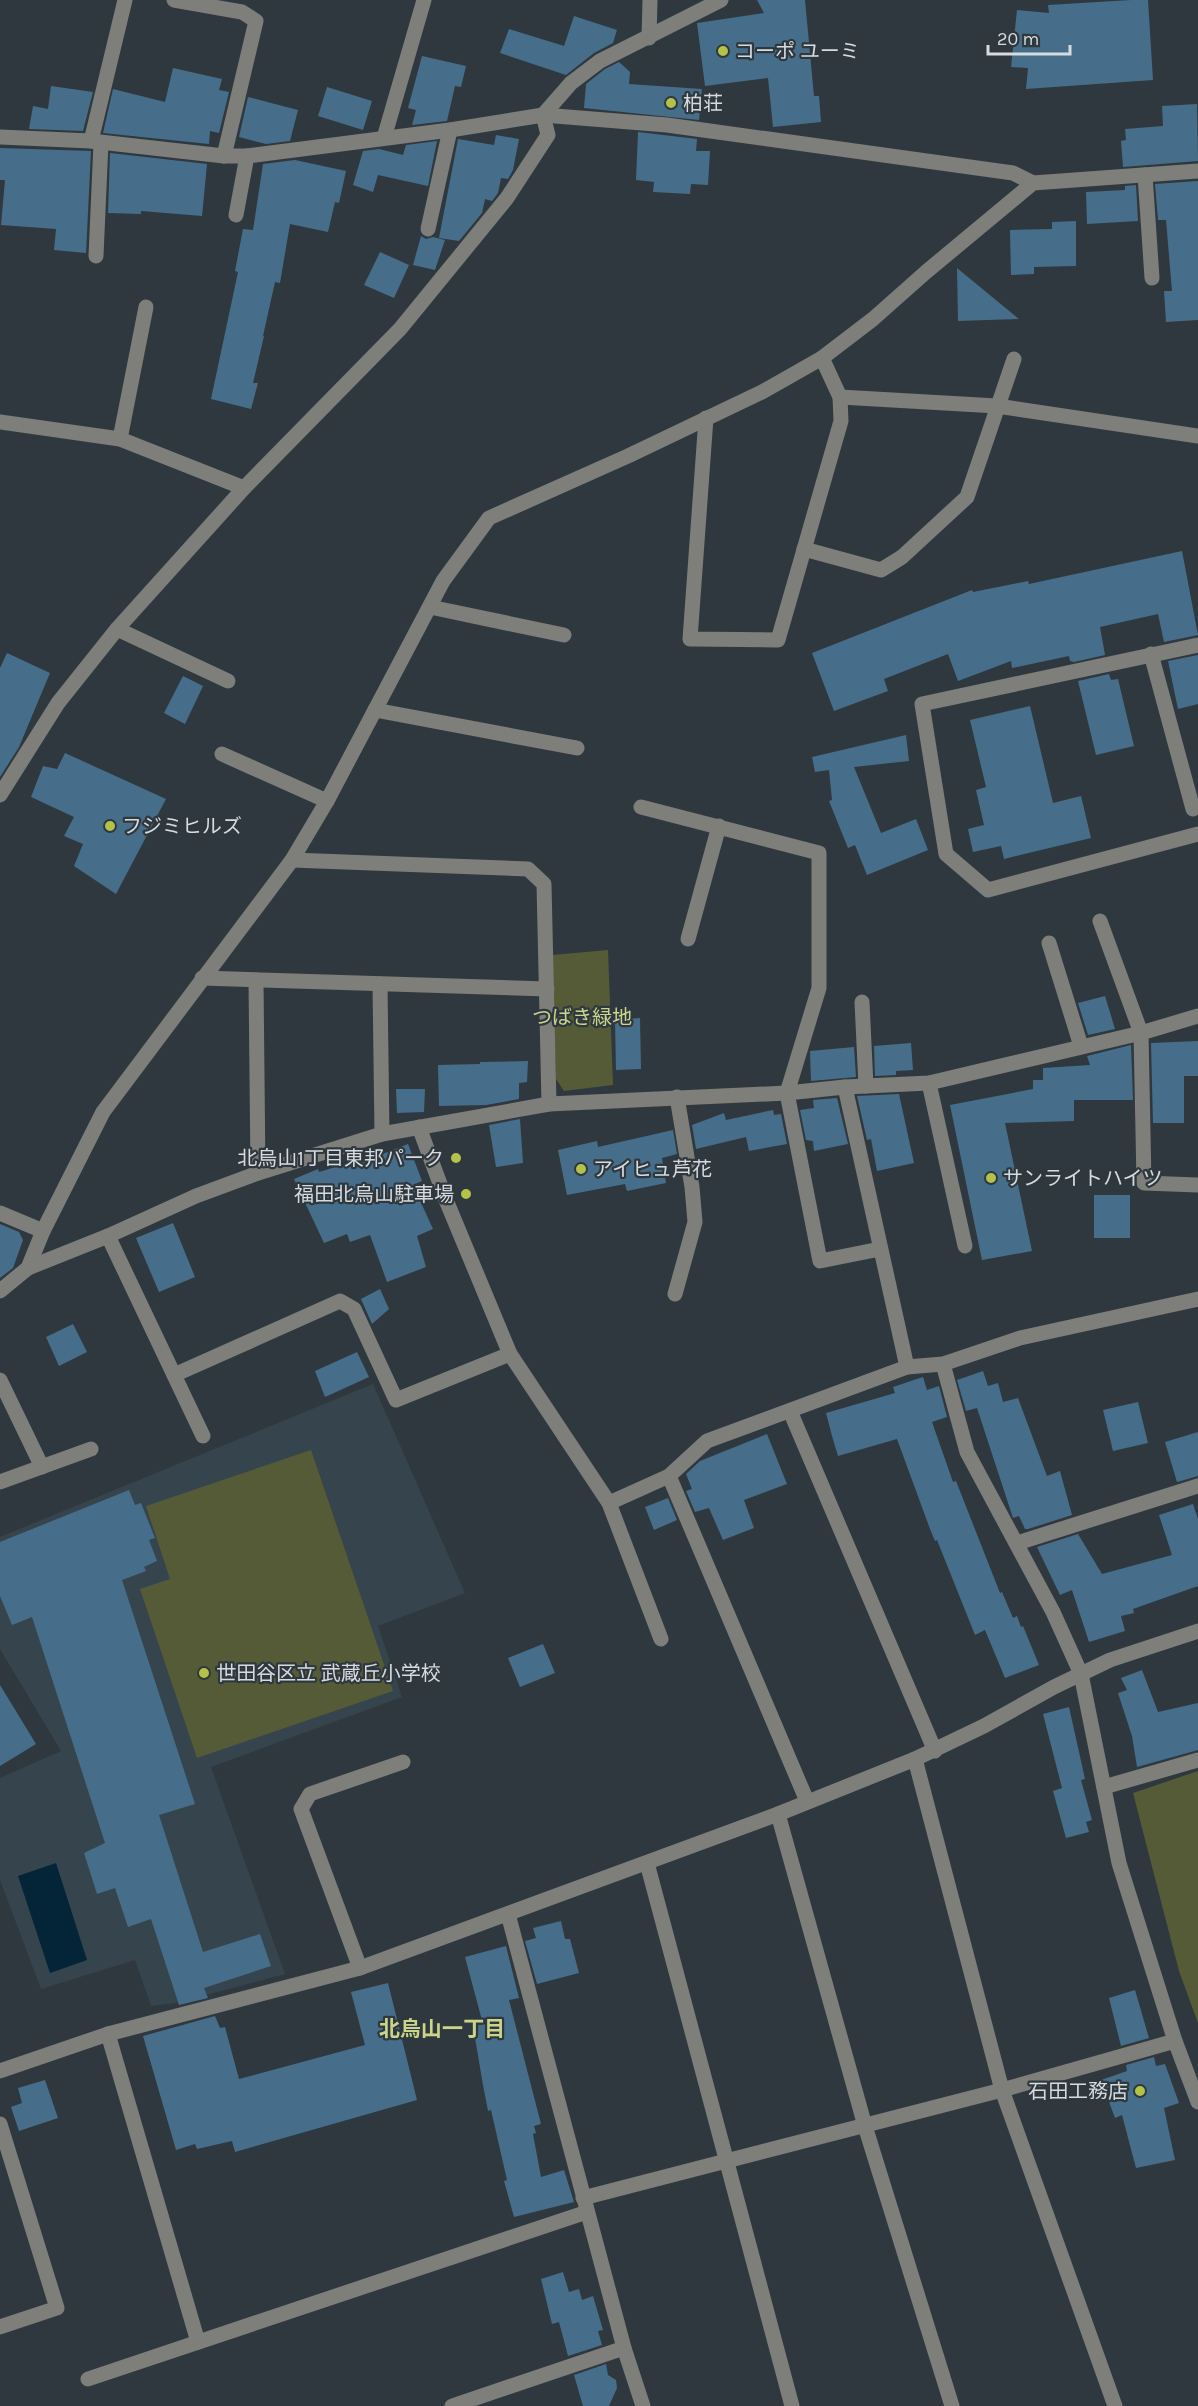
<svg xmlns="http://www.w3.org/2000/svg" width="1198" height="2406" viewBox="0 0 1198 2406" font-family="Karla,'Noto Sans JP',sans-serif">
  <style>
    .built { fill: #36444e }
    .green { fill: #565b37 }
    .water { fill: #042437 }
    .building { fill: #466e8a }
    .lines { fill: none; stroke-linecap: round; stroke-linejoin: round }
    .minor { stroke: #7e7e7a; stroke-width: 15 }
    .poi-dot { fill: #b5c249; stroke: #2f383e; stroke-width: 2 }
    .labels { text-anchor: middle; stroke-width: 4.5; stroke-linejoin: round; paint-order: stroke }
    .poi-label { font-size: 20px; fill: #d5dbdf; stroke: #2f383e; text-anchor: start }
    .park-label { font-size: 20px; fill: #cbd58e; stroke: #2f383e }
    .neighbourhood-label { font-size: 21px; font-weight: bold; fill: #cbd589; stroke: #2f383e }
  </style>
  <rect width="100%" height="100%" fill="#2f383e"/>
  <!-- built -->
  <path class="built" d="M373,1384l92,209 -87,33 24,71 -191,70 74,207 -109,29 -25,3 -16,-46 -94,29 -41,-109v-102l61,-27 -61,-102v-112z"/>
  <!-- green -->
  <g class="green">
    <path d="M608,950l5,135 -49,6 -8,-12 -4,-124z"/>
    <path d="M311,1450l82,241 -196,67 -57,-169 30,-10 -24,-73z"/>
    <path d="M1198,1771v252l-19,-52 -46,-178z"/>
  </g>
  <!-- water -->
  <path class="water" d="M56,1863l31,97 -37,13 -32,-97z"/>
  <!-- building -->
  <g class="building">
    <path d="M757,0h48l9,96h5l2,26 -48,5 -5,-49 -63,8 -8,-63 67,-10z"/>
    <path d="M1131,0h17l5,80 -127,9 2,-21 -17,-1 6,-57 32,3 -1,-8z"/>
    <path d="M574,16l43,14 -4,13 -19,10 -28,22 -66,-22 9,-24 55,17z"/>
    <path d="M422,56l44,10 -5,21 -6,-1 -8,35 -35,4 4,-15 -8,-2z"/>
    <path d="M619,62l11,10 -1,12 73,5 -3,31 -115,-12 2,-24 19,-15z"/>
    <path d="M173,68l49,11 -3,11 10,2 -10,41 -9,-2 -1,13 -106,-11 10,-44 52,13z"/>
    <path d="M51,86l42,6 -10,39 -54,-2 4,-23 15,3z"/>
    <path d="M327,87l45,14 -9,29 -45,-14z"/>
    <path d="M248,97l50,13 -8,31 -24,3 -27,-7z"/>
    <path d="M1197,104l1,57 -75,6 -2,-26 5,-1 -1,-11 38,-3 -1,-20z"/>
    <path d="M638,132l59,7 -1,12h14l-2,34 -17,-1 -1,10 -37,-2 1,-10 -18,-2z"/>
    <path d="M496,135l23,4 -6,31 -5,9 -7,-1 -3,15 -6,8 -7,-2 -3,14 -23,28 -20,-3 19,-99 36,6z"/>
    <path d="M437,141l-9,45 -50,-11 -5,17 -20,-7 10,-34 16,-2 24,6 3,-10z"/>
    <path d="M0,148l91,3 -5,102 -32,-3 2,-21 -55,-4 4,-45h-5z"/>
    <path d="M110,153l97,11 -5,52 -61,-5v3l-33,-1z"/>
    <path d="M295,160l51,11 -7,32 -4,-1 -7,30 -38,-8 -10,59 -5,-1 -12,54h1l-11,47h5l-7,26 -40,-10 27,-127 -3,-1 8,-42 10,1 10,-66z"/>
    <path d="M1198,181v139l-32,2 -2,-31h8l-6,-71h-8l-3,-36z"/>
    <path d="M1136,185l2,36 -51,3 -1,-32 39,-2v-4z"/>
    <path d="M1076,221v45l-42,1v7l-23,1 -1,-45 42,-1v-7z"/>
    <path d="M421,236l5,3 7,-2 12,3 -10,30 -22,-5z"/>
    <path d="M380,252l29,13 -15,33 -30,-13z"/>
    <path d="M957,268l62,51 -61,2z"/>
    <path d="M1182,551l16,84 -34,7 -6,-28 -58,13 5,28 -31,7 -4,-1 -1,-5 -57,12 -1,-7 -53,20 -10,-27 -64,25 4,12 -54,20 -22,-58 160,-63 1,2 55,-11 1,3z"/>
    <path d="M7,653l43,20 -31,74 -19,30v-109z"/>
    <path d="M1198,655v49l-20,5 -10,-48z"/>
    <path d="M1109,674l2,6 7,-1 16,67 -38,9 -18,-74z"/>
    <path d="M183,676l20,10 -18,38 -21,-11z"/>
    <path d="M1030,706l23,97 28,-7 10,42 -87,21 -3,-13 -28,6 -5,-23 16,-4 -8,-35 10,-3 -16,-67z"/>
    <path d="M906,735l3,26 -55,6 27,66 35,-14 12,31 -61,25 -12,-30 -7,3 -19,-47 3,-1 -3,-30 -14,2 -3,-15z"/>
    <path d="M65,753l101,46 -50,95 -42,-28 9,-22 -19,-8 10,-19 -43,-20 12,-31 14,3z"/>
    <path d="M1105,996l10,33 -27,6 -10,-32z"/>
    <path d="M640,1018l1,51 -25,1 -1,-50z"/>
    <path d="M1198,1041v35h-14v47h-31l-2,-80z"/>
    <path d="M911,1043l2,27 -17,1v4l-21,1 -1,-30z"/>
    <path d="M1131,1045l2,55h-59v21l-69,2 27,128 -50,9 -32,-155 83,-16v-9h10v-12l47,-3 -3,-9z"/>
    <path d="M854,1047l2,30 -45,4 -1,-30z"/>
    <path d="M528,1061l-1,21 -8,1v16l-33,6 -47,1 -1,-41 42,-1v-2z"/>
    <path d="M396,1089h29l-1,23 -27,1z"/>
    <path d="M899,1094l15,69 -37,8 -6,-32 -4,1 -10,-44z"/>
    <path d="M837,1098l11,46 -34,7 -1,-10 -7,-1 -6,-30 14,-2 -1,-8z"/>
    <path d="M773,1110l1,5 7,-1 6,30 -38,7 -3,-14 -50,12 -4,-24 32,-12 2,7z"/>
    <path d="M520,1119l3,44 -27,4 -7,-42z"/>
    <path d="M673,1130l4,24 -15,4 4,25 -39,8 -2,-7 -58,11 -9,-45 39,-9 1,6z"/>
    <path d="M408,1144l14,37 -9,4 20,44 -16,7 9,31 -39,15 -17,-47 -20,7 -3,-8 -23,9 -30,-64 24,-10 1,3 26,-8 2,4z"/>
    <rect x="1094" y="1195" width="36" height="43"/>
    <path d="M173,1223l22,54 -36,15 -23,-54z"/>
    <path d="M0,1224l19,8 4,8 -10,28 -13,10z"/>
    <path d="M380,1289l9,20 -17,15 -11,-25z"/>
    <path d="M73,1324l14,28 -28,14 -13,-29z"/>
    <path d="M357,1352l12,25 -44,20 -10,-26z"/>
    <path d="M983,1371l5,15 10,-3 5,19 15,-4 29,78 13,-5 12,44 -44,14h-3l-6,-13 -6,2 -36,-110 -11,3 -9,-31z"/>
    <path d="M923,1377l4,13 12,-4 8,31 -15,5 21,60 3,-1 44,112 2,-1 11,26 4,-2 4,11 2,-1 16,39 -34,13 -20,-48 -10,5 -38,-95 -2,1 -5,-12 -33,-90 -59,17 -6,-20 -6,-23 69,-20 -2,-6z"/>
    <path d="M1138,1402l10,41 -35,8 -10,-41z"/>
    <path d="M1198,1432v44l-21,6 -12,-40z"/>
    <path d="M767,1434l20,50 -43,16 10,28 -31,12 -14,-32 -14,4 -9,-21 6,-2 -6,-15 14,-13z"/>
    <path d="M129,1490l6,15 6,-2 14,35 -6,2 8,21 -13,6 2,4 -24,9 73,224 -36,11 44,137 57,-18 11,32 -67,22 4,10 -29,7 -28,-86 -23,8 -13,-39 -18,6 -13,-41 21,-10 -73,-226 -20,8 -12,-29v-54z"/>
    <path d="M668,1498l9,22 -23,10 -9,-23z"/>
    <path d="M1193,1504l5,15v67l-65,23 1,4 -13,3 4,15 -36,11 -17,-52 -12,5 -23,-48 41,-13 24,40 70,-19 -13,-40z"/>
    <path d="M543,1644l12,29 -35,14 -12,-29z"/>
    <path d="M1142,1670l16,42 40,-9v47l-61,17 -5,-31 -14,-43 9,-3 -6,-12z"/>
    <path d="M0,1685l36,59 -36,22z"/>
    <path d="M1069,1707l16,72 -4,1 11,40 -6,2 3,10 -23,6 -13,-47 9,-3 -19,-74z"/>
    <path d="M561,1921l4,18h5l9,34 -42,11 -12,-43 11,-3 -3,-10z"/>
    <path d="M506,1946l13,52 -10,2 32,124 -7,2 2,7 -3,1 8,43 23,-7 10,32 -60,15 -10,-36 3,-1 -16,-70 -3,1 -5,-26 -10,-59 10,-2 -18,-67z"/>
    <path d="M388,1983l29,117 -182,52 -3,-11 -35,8 -2,-5 -19,6 -33,-114 72,-20 5,12 5,-1 14,52 126,-34 -14,-53z"/>
    <path d="M1135,1990l14,48 -28,8 -12,-48z"/>
    <path d="M1154,2057l2,9 9,-2 14,39 -15,5 11,52 -39,8 -14,-53 -7,3 -14,-38 26,-9 -1,-6z"/>
    <path d="M45,2080l13,38 -39,13 -8,-24 11,-4 -4,-15z"/>
    <path d="M563,2272l6,20 10,-3 3,11 11,-4 10,34 -5,1 4,14 -34,11 -9,-34 -7,2 -11,-45z"/>
    <path d="M606,2364l2,11 8,5 1,8 -8,18h-26l-9,-31z"/>
  </g>
  <g class="lines">
    <!-- minor -->
    <g class="minor">
      <path d="M174,0l68,12 14,9 -32,135"/>
      <path d="M649,38l1,-38"/>
      <path d="M543,115l28,-32 29,-22 121,-61"/>
      <path d="M0,137l91,4 133,15h23l203,-26 93,-15 124,10 346,48 20,10"/>
      <path d="M384,138l40,-138"/>
      <path d="M91,141l34,-141"/>
      <path d="M1145,175l7,103"/>
      <path d="M236,215l11,-59"/>
      <path d="M428,229l22,-99"/>
      <path d="M96,256l5,-113"/>
      <path d="M840,397l157,9 201,30"/>
      <path d="M706,418l-16,221 88,1 63,-219 -1,-24 -18,-39"/>
      <path d="M0,422l120,17 124,49"/>
      <path d="M120,439l26,-132"/>
      <path d="M804,549l77,21 21,-13 65,-60 47,-138"/>
      <path d="M430,607l134,28"/>
      <path d="M117,629l111,52"/>
      <path d="M1198,645l-276,59 24,150 42,36 210,-56"/>
      <path d="M1151,654l42,155"/>
      <path d="M375,710l202,38"/>
      <path d="M222,754l105,47"/>
      <path d="M0,795l58,-92 59,-74 127,-141 156,-159 107,-131 41,-63 -5,-20"/>
      <path d="M641,807l178,46v135l-32,105 33,168 60,-12"/>
      <path d="M292,860l236,9 16,15 5,220"/>
      <path d="M1100,921l41,112 3,150 54,2"/>
      <path d="M688,939l31,-113"/>
      <path d="M1049,943l32,103"/>
      <path d="M202,978l345,11"/>
      <path d="M256,980l2,193"/>
      <path d="M380,984l2,150"/>
      <path d="M862,1002l4,84"/>
      <path d="M929,1083l36,163"/>
      <path d="M845,1087l62,280"/>
      <path d="M419,1127l27,73 64,154 99,149 52,136"/>
      <path d="M0,1213l43,18"/>
      <path d="M108,1236l95,200"/>
      <path d="M28,1268l80,-32 88,-40 62,-23 124,-39 167,-30 238,-11 58,-6 84,-4 212,-50 57,-17"/>
      <path d="M0,1291l28,-23 15,-37 60,-119 189,-252 35,-59 116,-220 46,-63 139,-62 134,-64 60,-34 51,-39 53,-47 107,-89 165,-12"/>
      <path d="M675,1294l20,-72 -3,-35 -15,-90"/>
      <path d="M943,1364l24,88 86,160 28,62 38,189 56,178 23,61"/>
      <path d="M174,1375l166,-74 14,8 42,91 114,-46"/>
      <path d="M0,1380l42,87"/>
      <path d="M790,1411l145,340"/>
      <path d="M669,1476l138,325"/>
      <path d="M0,1482l91,-33"/>
      <path d="M609,1503l60,-27 38,-35 200,-74 36,-3 77,-26 178,-39"/>
      <path d="M1017,1543l181,-57"/>
      <path d="M915,1759l87,331 113,316"/>
      <path d="M1104,1787l94,-27"/>
      <path d="M778,1814l87,312 87,280"/>
      <path d="M647,1863l145,543"/>
      <path d="M508,1914l116,434 19,58"/>
      <path d="M360,1968l-59,-159 9,-15 93,-32"/>
      <path d="M108,2034l90,308"/>
      <path d="M0,2071l108,-37 252,-66 418,-154 137,-55 69,-33 70,-39 56,-27 88,-29"/>
      <path d="M0,2124l57,184 -57,19"/>
      <path d="M583,2198l419,-108 173,-49"/>
      <path d="M88,2379l499,-167"/>
      <path d="M452,2406l172,-58"/>
    </g>
  </g>
  <!-- markers -->
  <g class="poi-dot">
    <circle cx="723" cy="51" r="6"/>
    <circle cx="671" cy="103" r="6"/>
    <circle cx="110" cy="826" r="6"/>
    <circle cx="456" cy="1158" r="6"/>
    <circle cx="581" cy="1169" r="6"/>
    <circle cx="991" cy="1178" r="6"/>
    <circle cx="466" cy="1194" r="6"/>
    <circle cx="204" cy="1673" r="6"/>
    <circle cx="1140" cy="2091" r="6"/>
  </g>
  <g class="labels">
    <!-- poi labels -->
    <g class="poi-label">
      <text x="735" y="58">コーポ ユーミ</text>
      <text x="683" y="110">柏荘</text>
      <text x="122" y="833">フジミヒルズ</text>
      <text x="444" y="1165" text-anchor="end">北烏山1丁目東邦パーク</text>
      <text x="593" y="1176">アイヒュ芦花</text>
      <text x="1003" y="1185">サンライトハイツ</text>
      <text x="454" y="1201" text-anchor="end">福田北烏山駐車場</text>
      <text x="216" y="1680">世田谷区立 武蔵丘小学校</text>
      <text x="1128" y="2098" text-anchor="end">石田工務店</text>
    </g>
    <!-- park labels -->
    <g class="park-label">
      <text x="582" y="1024">つばき緑地</text>
    </g>
    <!-- neighbourhood labels -->
    <g class="neighbourhood-label">
      <text x="442" y="2036">北烏山一丁目</text>
    </g>
  </g>
  <!-- scale -->
  <path d="M988 45v9h82v-9" fill="none" stroke="#d5dbdf" stroke-width="3"/>
  <text x="997" y="45" font-size="18" fill="#d5dbdf" stroke="#2f383e" stroke-width="4.5" paint-order="stroke">20 m</text>
</svg>
